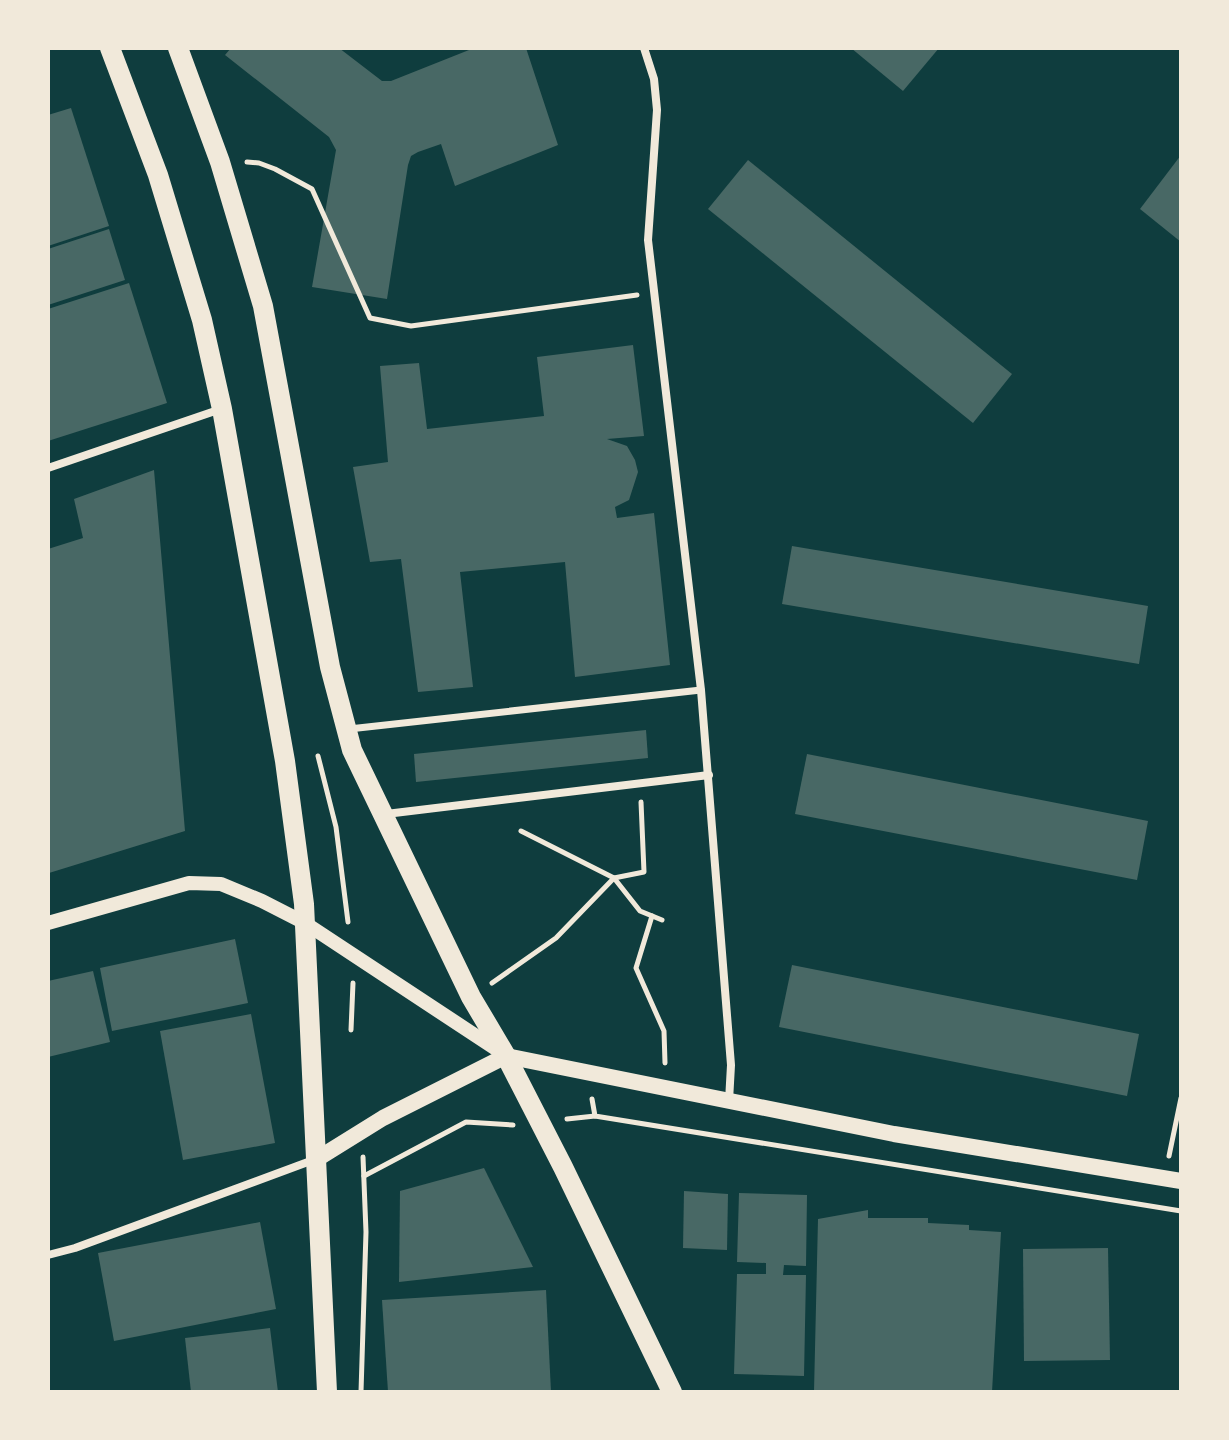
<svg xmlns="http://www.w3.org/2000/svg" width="1229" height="1440" viewBox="0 0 1229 1440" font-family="'Crimson Pro',serif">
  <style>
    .building { fill: #486865 }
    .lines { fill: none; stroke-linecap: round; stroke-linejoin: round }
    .path { stroke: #f1e9da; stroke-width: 5 }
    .pedestrian { stroke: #f1e9da; stroke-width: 7 }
    .minor { stroke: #f1e9da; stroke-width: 8 }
    .tertiary { stroke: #f1e9da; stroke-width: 14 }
    .secondary { stroke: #f1e9da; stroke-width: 16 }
    .primary { stroke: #f1e9da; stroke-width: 20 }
  </style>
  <rect width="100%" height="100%" fill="#0f3d3e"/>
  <!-- building -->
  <g class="building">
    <path d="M231,48h108l43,33h9l83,-33h52l32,97 -103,41 -14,-42 -23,8 -7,4 -3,9 -21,134 -75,-12 24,-137 -7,-13 -104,-82z"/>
    <path d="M851,48h88l-36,43z"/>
    <path d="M71,108l38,118 -61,20v-131z"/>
    <path d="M1181,155v87l-41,-33z"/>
    <path d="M748,160l264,214 -39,49 -265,-214z"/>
    <path d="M109,229l16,51 -77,25v-56z"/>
    <path d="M129,283l38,120 -119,38v-132z"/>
    <path d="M633,345l11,91 -37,3 20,7 8,14 3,12 -9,28 -14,7 2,11 37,-5 16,152 -95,12 -10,-115 -105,10 13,115 -55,5 -17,-133 -31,3 -17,-95 35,-5 -8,-96 39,-3 8,66 117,-13 -7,-59z"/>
    <path d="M154,470l31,361 -136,42 -1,-324 35,-11 -9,-39z"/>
    <path d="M792,546l356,60 -9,58 -357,-60z"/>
    <path d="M646,730l2,28 -232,24 -2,-28z"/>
    <path d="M807,754l341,67 -11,59 -342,-66z"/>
    <path d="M235,939l13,64 -136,28 -12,-63z"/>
    <path d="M792,965l347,69 -12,62 -348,-69z"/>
    <path d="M93,971l17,71 -62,15v-76z"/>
    <path d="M251,1014l24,129 -92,17 -23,-129z"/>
    <path d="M484,1168l49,99 -134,15 1,-91z"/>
    <path d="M684,1191l44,3 -1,56 -44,-2z"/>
    <path d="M739,1193l68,2 -1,71 -22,-1 -1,10h23l-2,101 -70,-2 3,-100h29v-11l-29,-1z"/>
    <path d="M868,1210v8h60v5l41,2v5l32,2 -9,160h-178l4,-173z"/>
    <path d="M260,1222l16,87 -162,32 -16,-88z"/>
    <path d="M1108,1248l2,112 -86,1 -1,-112z"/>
    <path d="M546,1290l5,102h-163l-6,-92z"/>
    <path d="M270,1328l8,64h-87l-6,-54z"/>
  </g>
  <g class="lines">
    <!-- path -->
    <g class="path">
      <path d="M247,162l12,1 16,6 37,20 58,129 41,8 226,-31"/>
      <path d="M318,756l18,71 12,95"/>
      <path d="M521,831l93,47 26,33 22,9"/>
      <path d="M652,916l-16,52 28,63 1,32"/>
      <path d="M492,983l64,-45 58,-60 30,-6 -3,-70"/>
      <path d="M351,1030l2,-47"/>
      <path d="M592,1099l3,17 586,95"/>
      <path d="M567,1119l28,-3"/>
      <path d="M1169,1156l12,-58"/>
      <path d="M364,1176l102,-54 47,3"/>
      <path d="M361,1392l5,-160 -3,-75"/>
    </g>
    <!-- pedestrian -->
    <path class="pedestrian" d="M349,729l352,-39"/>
    <!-- minor -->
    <g class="minor">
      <path d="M644,48l10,31 3,31 -9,130 53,450 30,375 -2,36"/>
      <path d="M48,468l173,-59"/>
      <path d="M386,814l323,-39"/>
      <path d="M48,1255l27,-7 241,-89"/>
    </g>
    <!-- tertiary -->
    <path class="tertiary" d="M48,923l141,-40 32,1 41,17 43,22 197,130"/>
    <!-- secondary -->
    <path class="secondary" d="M317,1159l66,-41 123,-62 388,78 287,47"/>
    <!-- primary -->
    <g class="primary">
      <path d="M110,48l48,127 44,145 20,89 63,352 19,143 23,488"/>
      <path d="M178,48l42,114 43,144 67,361 22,83 119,247 35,59 57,111 109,225"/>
    </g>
  </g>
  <!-- border -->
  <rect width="1229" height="1440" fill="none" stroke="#f1e9da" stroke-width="100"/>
</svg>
